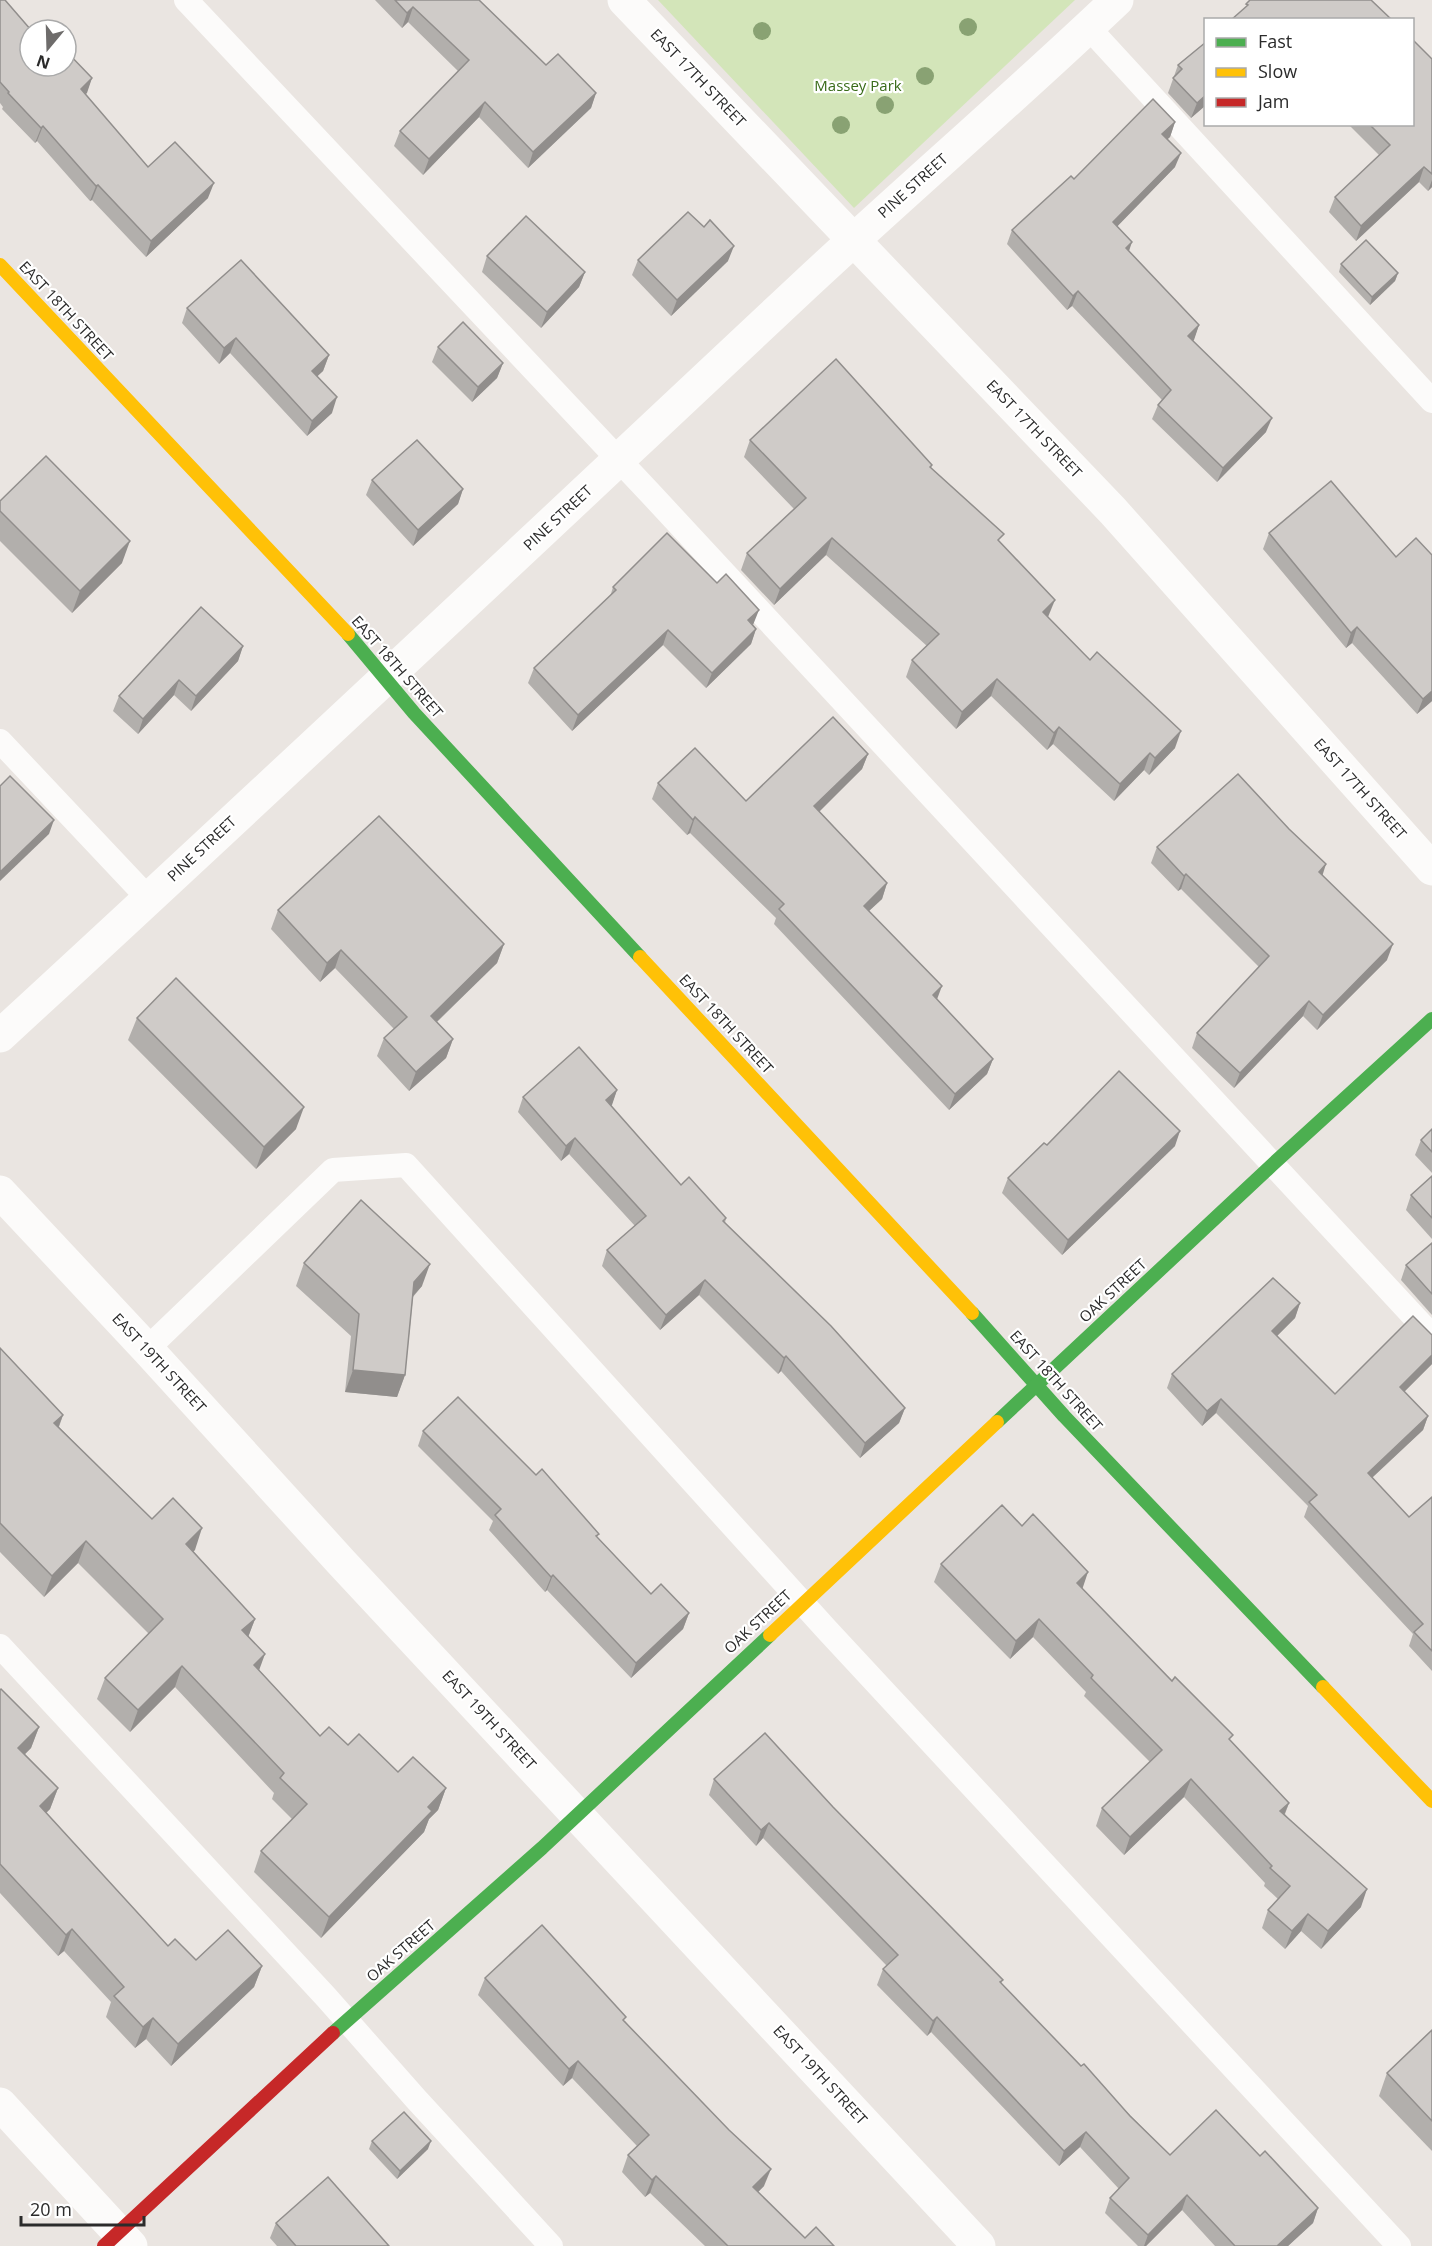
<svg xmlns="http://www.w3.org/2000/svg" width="1432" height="2246" viewBox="0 0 1432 2246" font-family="'Open Sans',sans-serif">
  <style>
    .green { fill: #d3e5b9 }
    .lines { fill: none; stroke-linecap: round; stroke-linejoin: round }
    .lane { stroke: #fcfbfa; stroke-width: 24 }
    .street { stroke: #fcfbfa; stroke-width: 33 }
    .fast { stroke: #4caf50; stroke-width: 14 }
    .slow { stroke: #ffc107; stroke-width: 14 }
    .jam { stroke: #c62828; stroke-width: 14 }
    .tree { fill: #89a273 }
    .wall { fill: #b2afac }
    .shaded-wall { fill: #918e8c }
    .building { fill: #cfcbc8; stroke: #918e8c; stroke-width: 1.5 }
    .labels { text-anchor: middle; stroke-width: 4.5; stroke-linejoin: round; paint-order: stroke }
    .street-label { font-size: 15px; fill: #2b2b2b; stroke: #fff }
    .park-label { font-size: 15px; fill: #396b19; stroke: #fff }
  </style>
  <rect width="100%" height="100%" fill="#eae5e1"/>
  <!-- green -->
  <path class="green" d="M658,0h417l-221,208z"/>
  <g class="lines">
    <!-- lane -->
    <g class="lane">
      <path d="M186,0l464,493 782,843"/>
      <path d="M1088,27l344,374"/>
      <path d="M0,741l149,158"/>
      <path d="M147,1349l186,-179 73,-5 421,465 572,616"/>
      <path d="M0,1646l326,351 90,102 135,147"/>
    </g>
    <!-- street -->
    <g class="street">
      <path d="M624,0l489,511 319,358"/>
      <path d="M0,1036c271,-249 538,-501 806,-752 103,-96 209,-187 311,-284"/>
      <path d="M0,1192l147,157 195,214 637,683"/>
      <path d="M0,2104l131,142"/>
    </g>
    <!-- fast -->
    <g class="fast">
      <path d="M348,634l66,79 226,244"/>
      <path d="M972,1313l92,103 259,271"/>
      <path d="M997,1422l275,-257 160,-146"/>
      <path d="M333,2033l209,-185 228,-213"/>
    </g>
    <!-- slow -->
    <g class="slow">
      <path d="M0,265l348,369"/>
      <path d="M640,957l332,356"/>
      <path d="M770,1635l227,-213"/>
      <path d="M1323,1687l109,114"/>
    </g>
    <!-- jam -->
    <path class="jam" d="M104,2246l229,-213"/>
  </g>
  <!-- trees -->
  <g class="tree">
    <circle cx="968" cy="27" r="9"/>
    <circle cx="762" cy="31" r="9"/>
    <circle cx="925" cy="76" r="9"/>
    <circle cx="885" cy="105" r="9"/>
    <circle cx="841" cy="125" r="9"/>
  </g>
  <!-- wall -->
  <g class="wall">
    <path d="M0,0l30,66 62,12 -7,17 63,72 60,31 -62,59 -54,-57 -2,1 -53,-60 -2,2 -33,-34 1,-2 -3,-4z"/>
    <path d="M375,0h104l67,65 50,28 -5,15 -63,60 -49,-51 -56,58 -29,-29 6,-15 58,-60 -50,-49 -6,6z"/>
    <path d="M1206,42v63l-15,13 -23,-25 10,-28z"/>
    <path d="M1432,59v128l-4,4 -9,-9 -63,59 -27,-29 6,-15 44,-42 -31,-31h65z"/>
    <path d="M1175,122l-5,15 -3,2 8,28 -58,59 12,25 70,74 -6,16 73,91 -49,50 -65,-63 6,-14 4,-5 -90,-94 -5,4 -60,-66 5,-14 62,-51z"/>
    <path d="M704,227l24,34 -57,55 -39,-41 6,-15z"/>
    <path d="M487,256l98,16 -6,15 -38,41 -59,-56z"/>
    <path d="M1341,264l57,9 -3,8 -25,24 -31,-33z"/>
    <path d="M187,308l142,47 -6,16 -6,5 15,37 -25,23 -77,-83 -11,11 -37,-41z"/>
    <path d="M438,347l65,16 -6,15 -25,24 -40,-40z"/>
    <path d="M750,440l182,25 -1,3 70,75 47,74 127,131 -26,27 -5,-5 -30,31 -61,-57 -6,6 -56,-54 -35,33 -50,-52 6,-17 15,-14 -101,-91 -52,50 -33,-35 6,-17 47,-44 -50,-52z"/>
    <path d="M372,480l91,9 -5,15 -45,42 -47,-51z"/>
    <path d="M0,501l122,62 -50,50 -72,-72z"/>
    <path d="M1269,533l127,24 36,-2v146l-15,13 -65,-71 -6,5 -83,-99z"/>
    <path d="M613,587l140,38 3,4 -5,15 -45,44 -43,-43 -91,86 -44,-48 6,-15 76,-71z"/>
    <path d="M243,646l-5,15 -47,50 -17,-16 -36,39 -25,-23 6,-15z"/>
    <path d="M868,754l-6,15 -43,42 68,72 -5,16 -13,12 68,88 56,60 -6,15 -38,36 -175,-186 2,-6 -86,-85 -3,2 -35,-36 6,-16 88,18z"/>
    <path d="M1157,847l165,28 65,85 -70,70 -14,-14 -69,72 -42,-40 5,-15 62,-66 -78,-78 -3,2 -27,-28z"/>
    <path d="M278,910l226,34 -7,19 -60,59 16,17 -7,19 -37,33 -32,-35 7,-18 10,-9 -59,-61 -15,14 -49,-53z"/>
    <path d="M137,1018l159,111 -40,40 -128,-129z"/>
    <path d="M617,1090l-6,16 70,79 45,33 -1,5 180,185 -6,15 -39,35 -79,-87 -3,3 -79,-79 -39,35 -58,-64 5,-16 28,-24 -66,-72 -8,7 -43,-49 5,-15z"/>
    <path d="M1432,1129v44l-17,-18 6,-15z"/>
    <path d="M1175,1146l-113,109 -60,-62 6,-15z"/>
    <path d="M1432,1176v63l-26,-29 5,-15z"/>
    <path d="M1432,1243v72l-31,-35 5,-15z"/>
    <path d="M304,1263l118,23 -9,11 -8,78 -8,22 -52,-5 6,-56 -55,-50z"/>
    <path d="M1300,1303l-5,15 -18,18 58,58 97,-59v29l-28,28 24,24 -5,14 -51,48 37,39 23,-20v174l-23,-25 4,-12 -109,-117 4,-11 -92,-93 -14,13 -35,-38 5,-14z"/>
    <path d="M0,1348l63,67 -4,12 93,92 43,31 -2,1 62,68 -7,18 11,33 61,66 28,9 50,27 48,16 -8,22 -9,9 -5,13 -103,106 -67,-66 7,-21 31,-32 -20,-20 2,-6 -99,-106 -45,45 -33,-33 8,-21 44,-44 -71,-71 -34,34 -44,-45z"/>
    <path d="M423,1431l113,44 63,59 -2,3 54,57 38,19 -6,16 -52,49 -84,-88 -2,2 -56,-62 4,-9 -75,-75z"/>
    <path d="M941,1564l141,25 149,152 58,62 -4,11 76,93 -40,42 -20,-18 -16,18 -23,-21 6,-18 10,-11 -14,-13 1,-3 -81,-86 -60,58 -28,-29 6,-18 48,-46 -66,-66 2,-4 -53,-55 -23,22 -76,-77z"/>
    <path d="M0,1690l39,37 -8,21 -6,6 33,34 -8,21 -4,4 122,133 28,14 66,6 -8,21 -83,79 -25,-27 -11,9 -29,-31 5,-15 -47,-51 -6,5 -58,-63z"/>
    <path d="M714,1779l119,28 170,173 -2,4 80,82 89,89 90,1 58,52 -5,15 -25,23h-73l-33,-36 -36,36h-8l-33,-33 5,-15 9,-9 -39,-42 -21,19 -128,-134 -4,4 -50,-51 6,-16 4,-3 -124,-128 -7,8 -47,-51z"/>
    <path d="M485,1978l140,43 139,165 -6,6 47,46 29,8h-129l-55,-53 -5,4 -23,-25 6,-17 9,-9 -65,-68 -9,8 -85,-91z"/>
    <path d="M1432,2030v121l-53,-55 8,-23z"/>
    <path d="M372,2141l56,8 -31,30 -28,-30z"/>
    <path d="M276,2223l113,23h-112l-7,-8z"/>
  </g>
  <!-- shaded-wall -->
  <g class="shaded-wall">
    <path d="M413,7l-5,15 -6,6 5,-15z"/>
    <path d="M92,78l-5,15 -12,12 6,-16z"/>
    <path d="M596,93l-5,15 -63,60 5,-16z"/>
    <path d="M1206,95v10l-15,13 6,-15z"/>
    <path d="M485,102l-6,15 -56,58 6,-16z"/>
    <path d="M1175,122l-5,15 -13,12 5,-15z"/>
    <path d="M43,126l-6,15 -2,2 6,-15z"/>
    <path d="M1181,153l-6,14 -67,69 5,-14z"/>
    <path d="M1424,167l-5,15 -63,59 5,-15z"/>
    <path d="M1432,180v7l-4,4z"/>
    <path d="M214,183l-6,15 -62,59 5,-16z"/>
    <path d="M98,185l-6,15 -2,1 6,-15z"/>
    <path d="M1132,242l-5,15 -1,-9z"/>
    <path d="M734,246l-6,15 -57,55 6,-16z"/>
    <path d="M585,272l-6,15 -38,41 6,-16z"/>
    <path d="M1398,273l-3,8 -25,24 2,-8z"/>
    <path d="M1078,291l-6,15 -5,4 6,-14z"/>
    <path d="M1199,325l-5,15 -11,10 5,-14z"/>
    <path d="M236,338l-6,15 -11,11 5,-16z"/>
    <path d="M329,355l-6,16 -16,15 5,-15z"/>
    <path d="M503,363l-6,15 -25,24 6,-15z"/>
    <path d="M337,397l-5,16 -25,23 5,-15z"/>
    <path d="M1272,418l-6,14 -49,50 6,-14z"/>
    <path d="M463,489l-5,15 -45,42 5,-16z"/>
    <path d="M832,538l-6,17 -52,50 6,-16z"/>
    <path d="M130,541l-8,22 -50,50 8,-22z"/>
    <path d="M1055,600l-7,17 -12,12 7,-17z"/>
    <path d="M759,610l-6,15 -5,-5z"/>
    <path d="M1357,627l-5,16 -6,5 5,-15z"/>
    <path d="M756,629l-5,15 -45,44 6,-15z"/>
    <path d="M668,630l-5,15 -91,86 6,-16z"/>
    <path d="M243,646l-5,15 -47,50 5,-15z"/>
    <path d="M997,679l-6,17 -35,33 6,-17z"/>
    <path d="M179,680l-5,15 -36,39 5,-15z"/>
    <path d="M1432,691v10l-15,13 6,-15z"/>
    <path d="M1059,727l-6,17 -6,6 7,-17z"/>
    <path d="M1181,731l-6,17 -26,27 6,-17z"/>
    <path d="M1150,753l-6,17 -30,31 6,-17z"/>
    <path d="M868,754l-6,15 -53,53 5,-16z"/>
    <path d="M695,817l-5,16 -3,2 6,-15z"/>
    <path d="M54,820l-5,14 -49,47v-9z"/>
    <path d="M1326,864l-5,16 -2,-8z"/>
    <path d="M1186,874l-5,15 -3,2 6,-15z"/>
    <path d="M887,883l-5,16 -24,22 6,-15z"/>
    <path d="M504,944l-7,19 -73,71 7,-18z"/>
    <path d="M1393,944l-6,16 -70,70 6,-15z"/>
    <path d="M341,950l-6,18 -15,14 7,-19z"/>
    <path d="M942,986l-6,16 -3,-7z"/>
    <path d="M1309,1001l-6,15 -69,72 6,-15z"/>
    <path d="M453,1039l-7,19 -37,33 7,-19z"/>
    <path d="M993,1059l-6,15 -38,36 6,-16z"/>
    <path d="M617,1090l-5,15 -12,11 6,-16z"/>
    <path d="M304,1107l-8,22 -40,40 8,-22z"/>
    <path d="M1180,1131l-5,15 -113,109 6,-15z"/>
    <path d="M575,1138l-6,16 -8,7 5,-15z"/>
    <path d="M430,1264l-8,22 -16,18 8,-22z"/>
    <path d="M705,1280l-6,15 -39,35 6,-15z"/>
    <path d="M1300,1303l-5,15 -28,28 5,-15z"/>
    <path d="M1432,1355v9l-37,37 5,-14z"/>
    <path d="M786,1356l-5,15 -3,3 6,-16z"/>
    <path d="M353,1370l52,5 -8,22 -52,-5z"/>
    <path d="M1221,1399l-5,14 -14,13 5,-15z"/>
    <path d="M905,1408l-6,15 -39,35 5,-15z"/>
    <path d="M63,1415l-8,21 -1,-13z"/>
    <path d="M1428,1416l-5,14 -61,57 6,-14z"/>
    <path d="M202,1528l-7,22 -17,16 8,-22z"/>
    <path d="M86,1541l-8,22 -34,34 8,-21z"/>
    <path d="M1088,1572l-6,18 -5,-7z"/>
    <path d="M553,1575l-6,15 -2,2 6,-15z"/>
    <path d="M689,1613l-6,16 -52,49 5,-15z"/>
    <path d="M255,1619l-8,21 -5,-10z"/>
    <path d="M1039,1619l-6,18 -23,22 6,-18z"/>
    <path d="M265,1654l-8,22 -3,-11z"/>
    <path d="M182,1666l-7,21 -45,45 8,-22z"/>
    <path d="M39,1727l-8,21 -21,21 8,-21z"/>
    <path d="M1191,1779l-7,18 -60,58 6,-18z"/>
    <path d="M58,1788l-8,21 -18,18 8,-21z"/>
    <path d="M446,1788l-8,22 -9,9 -5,13 -103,106 8,-21z"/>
    <path d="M1289,1803l-7,17 -2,-9z"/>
    <path d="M769,1823l-6,15 -7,8 5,-16z"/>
    <path d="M1367,1889l-6,18 -40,42 7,-18z"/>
    <path d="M1308,1914l-7,17 -16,18 7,-18z"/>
    <path d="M72,1929l-8,22 -6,5 8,-21z"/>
    <path d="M262,1966l-8,21 -83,79 7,-22z"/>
    <path d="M937,2017l-6,15 -4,4 6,-15z"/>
    <path d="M153,2018l-7,21 -11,9 8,-21z"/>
    <path d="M578,2061l-6,17 -9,8 6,-17z"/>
    <path d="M1086,2132l-6,15 -21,19 5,-15z"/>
    <path d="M431,2141l-3,8 -31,30 3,-8z"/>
    <path d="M771,2169l-7,17 -18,18 7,-17z"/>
    <path d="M656,2176l-6,17 -5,4 7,-17z"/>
    <path d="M1187,2195l-5,15 -36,36h-2l4,-11z"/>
    <path d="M1318,2208l-5,15 -25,23h-11z"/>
  </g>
  <!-- building -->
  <g class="building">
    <path d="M0,0h5l26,30h-1v36h36v-15l26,27 -11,11 67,78 27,-25 39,41 -63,58 -53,-56 -2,1 -53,-60 -2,2 -33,-35 1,-1 -9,-10z"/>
    <path d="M395,0h84l67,65 12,-11 38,39 -63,59 -48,-50 -56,57 -29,-28 69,-71 -56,-53 -6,6z"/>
    <path d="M1250,0h121l21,20h-161l17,-15 -2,-1z"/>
    <path d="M1413,40l19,19v115l-8,-7 -63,59 -26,-29 55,-52 -21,-21h44z"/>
    <path d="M1206,42v53l-9,8 -24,-25 9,-9 -4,-4z"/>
    <path d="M1153,99l22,23 -13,12 19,19 -68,69 19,20 -6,6 73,77 -11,11 84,82 -49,50 -65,-63 13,-15 -93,-99 -5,5 -61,-66 59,-54 3,3z"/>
    <path d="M688,212l16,15 6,-7 24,26 -57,54 -39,-40z"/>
    <path d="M526,216l59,56 -38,40 -60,-56z"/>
    <path d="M1366,240l32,33 -26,24 -31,-33z"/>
    <path d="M241,260l88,95 -17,16 25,26 -25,24 -76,-83 -12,10 -37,-40z"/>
    <path d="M463,322l40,41 -25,24 -40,-40z"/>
    <path d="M836,359l96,106 -2,2 74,67 -6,6 57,60 -12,12 47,48 7,-8 84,79 -26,27 -5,-5 -30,31 -61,-57 -5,6 -57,-54 -35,33 -50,-52 27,-26 -107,-96 -52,51 -33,-36 59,-55 -56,-58z"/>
    <path d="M417,440l46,49 -45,41 -46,-50z"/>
    <path d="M46,456l84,85 -50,50 -80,-80v-10z"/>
    <path d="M1331,481l65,76 20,-19 16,17v136l-9,8 -66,-72 -6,6 -82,-100z"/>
    <path d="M667,533l50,50 9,-9 33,36 -11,10 8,9 -44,44 -44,-43 -90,85 -44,-47 82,-78 -3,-3z"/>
    <path d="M201,607l42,39 -47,50 -17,-16 -36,39 -24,-23z"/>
    <path d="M833,717l35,37 -54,52 73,77 -23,23 78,80 -9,9 60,64 -38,35 -176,-185 5,-5 -89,-87 -2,3 -35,-37 37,-35 51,53z"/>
    <path d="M1238,774l51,55 37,35 -7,8 74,72 -70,71 -14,-14 -69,72 -43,-40 72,-77 -83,-82 -2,2 -27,-29z"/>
    <path d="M10,776l44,44 -54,52v-86z"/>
    <path d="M379,816l125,128 -73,72 22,23 -37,33 -32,-34 23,-21 -66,-67 -14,13 -49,-53z"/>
    <path d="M176,978l128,129 -40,40 -127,-129z"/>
    <path d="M579,1047l38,43 -11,10 75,85 8,-8 37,41 -3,3 108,105 74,82 -40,35 -79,-87 -2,2 -79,-78 -39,35 -59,-65 39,-34 -71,-78 -9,8 -43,-49z"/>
    <path d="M1119,1071l61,60 -112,109 -60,-62 36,-35 3,2z"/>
    <path d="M1432,1129v23l-11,-12z"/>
    <path d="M1432,1176v42l-21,-23z"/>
    <path d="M361,1200l69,64 -16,18 -9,93 -52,-5 6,-56 -55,-51z"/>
    <path d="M1432,1243v51l-26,-29z"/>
    <path d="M1273,1278l27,25 -28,28 63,63 78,-78 19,19v20l-32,32 28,29 -60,57 41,44 23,-20v154l-18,-19 9,-8 -114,-122 8,-7 -96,-96 -14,12 -35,-37z"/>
    <path d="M0,1348l63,67 -9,8 98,96 21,-21 29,30 -16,16 69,75 -13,11 23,24 -11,11 66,71 9,-9 19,18 11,-11 39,38 15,-15 33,31 -18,19 4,4 -103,106 -68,-66 46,-47 -27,-26 4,-5 -102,-107 -44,44 -33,-32 58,-59 -77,-78 -34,35 -52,-53z"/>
    <path d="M458,1397l78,78 6,-6 57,65 -3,2 55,58 10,-10 28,29 -53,50 -83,-88 -2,2 -56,-62 6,-6 -78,-78z"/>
    <path d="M1002,1505l20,21 11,-12 55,58 -11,11 95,98 3,-4 58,58 -4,4 60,64 -9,8 87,78 -39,42 -20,-17 -16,17 -24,-21 22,-24 -20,-18 2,-2 -81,-87 -61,58 -28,-29 60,-58 -71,-72 2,-3 -54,-56 -23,22 -75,-77z"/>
    <path d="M1,1689l38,38 -21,21 40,40 -18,18 128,140 7,-7 21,21 32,-30 34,36 -84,78 -25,-26 -10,9 -29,-31 10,-9 -52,-58 -6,6 -66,-71v-174z"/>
    <path d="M765,1733l68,74 170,173 -3,2 81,84 3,-2 46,52 40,39 46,-45 44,46 5,-5 53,57 -41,38h-42l-48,-51 -39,40 -38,-37 19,-20 -43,-46 -22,19 -127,-134 -4,4 -50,-52 15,-14 -129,-132 -8,7 -47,-51z"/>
    <path d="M542,1925l84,92 -3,3 106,110 42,39 -18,18 52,51 11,-11 18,19h-106l-72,-70 -4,4 -24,-25 21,-20 -71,-74 -9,8 -84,-91z"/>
    <path d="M1432,2030v91l-45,-48z"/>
    <path d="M404,2112l27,29 -31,30 -28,-30z"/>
    <path d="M328,2177l61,69h-93l-20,-23z"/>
  </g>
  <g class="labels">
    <!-- street labels -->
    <g class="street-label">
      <text transform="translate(698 78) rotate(46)" y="5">EAST 17TH STREET</text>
      <text transform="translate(913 186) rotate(-42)" y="5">PINE STREET</text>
      <text transform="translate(66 311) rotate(47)" y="5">EAST 18TH STREET</text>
      <text transform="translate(1034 429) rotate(46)" y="5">EAST 17TH STREET</text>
      <text transform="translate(558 518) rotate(-43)" y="5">PINE STREET</text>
      <text transform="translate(397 667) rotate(49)" y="5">EAST 18TH STREET</text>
      <text transform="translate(1360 789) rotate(48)" y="5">EAST 17TH STREET</text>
      <text transform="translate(202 849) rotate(-43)" y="5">PINE STREET</text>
      <text transform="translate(726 1024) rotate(47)" y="5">EAST 18TH STREET</text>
      <text transform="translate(1113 1291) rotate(-43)" y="5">OAK STREET</text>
      <text transform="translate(159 1363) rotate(47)" y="5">EAST 19TH STREET</text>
      <text transform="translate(1056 1381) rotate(48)" y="5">EAST 18TH STREET</text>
      <text transform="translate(758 1622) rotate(-43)" y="5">OAK STREET</text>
      <text transform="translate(489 1720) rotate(47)" y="5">EAST 19TH STREET</text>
      <text transform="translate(401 1951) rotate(-41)" y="5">OAK STREET</text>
      <text transform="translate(820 2075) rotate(47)" y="5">EAST 19TH STREET</text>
    </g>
    <!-- park labels -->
    <g class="park-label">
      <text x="858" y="91">Massey Park</text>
    </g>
  </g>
  <!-- legend -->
  <rect x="1204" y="18" width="210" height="108" fill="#ffffff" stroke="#aaaaaa" stroke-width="1.5"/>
  <rect x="1216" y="38" width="30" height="9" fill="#4caf50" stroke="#aaaaaa" stroke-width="1.5"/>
  <text x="1258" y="48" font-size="18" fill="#2b2b2b">Fast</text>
  <rect x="1216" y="68" width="30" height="9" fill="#ffc107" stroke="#aaaaaa" stroke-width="1.5"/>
  <text x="1258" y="78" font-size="18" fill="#2b2b2b">Slow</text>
  <rect x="1216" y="98" width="30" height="9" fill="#c62828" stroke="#aaaaaa" stroke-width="1.5"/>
  <text x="1258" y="108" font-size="18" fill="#2b2b2b">Jam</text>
  <!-- north arrow -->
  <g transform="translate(48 48) rotate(199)"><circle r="28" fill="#ffffff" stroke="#aaaaaa" stroke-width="1.5"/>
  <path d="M0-4.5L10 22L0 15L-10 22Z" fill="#6e6c6b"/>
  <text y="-9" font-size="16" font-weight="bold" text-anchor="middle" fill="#2b2b2b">N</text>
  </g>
  <!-- scale -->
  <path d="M21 2216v9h123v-9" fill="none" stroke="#2b2b2b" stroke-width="3"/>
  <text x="30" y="2216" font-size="18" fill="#2b2b2b" stroke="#ffffff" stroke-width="4.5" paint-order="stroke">20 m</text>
</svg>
